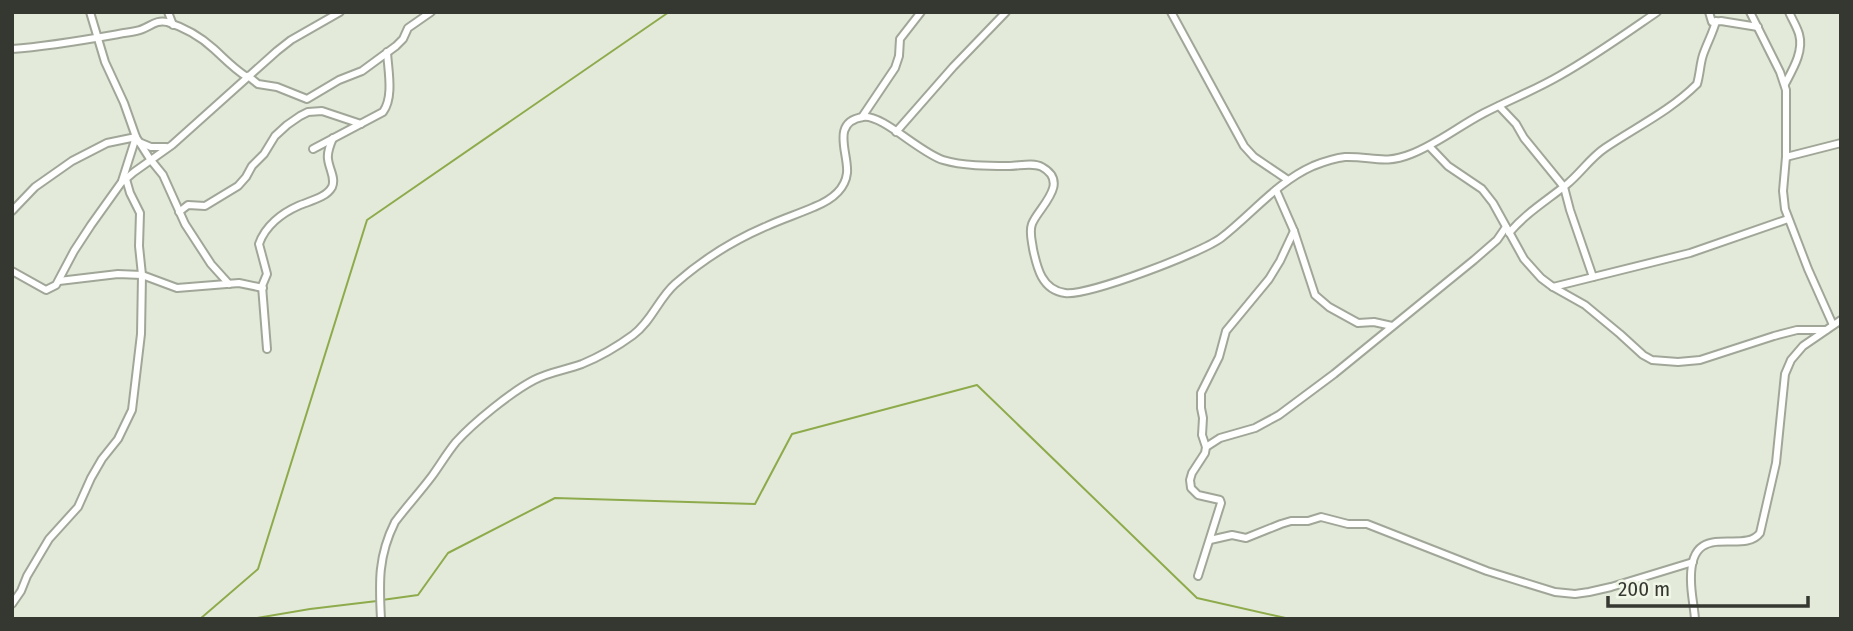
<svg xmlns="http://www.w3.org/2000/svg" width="1853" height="631" viewBox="0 0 1853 631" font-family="'Fira Sans Condensed',sans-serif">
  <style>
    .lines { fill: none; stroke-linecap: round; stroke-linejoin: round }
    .stream { stroke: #8eab4c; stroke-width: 2 }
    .minor-casing { stroke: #a1a798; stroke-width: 10 }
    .minor { stroke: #fff; stroke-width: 6 }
  </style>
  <rect width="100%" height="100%" fill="#e4eada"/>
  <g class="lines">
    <!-- stream -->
    <g class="stream">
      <path d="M382,600l36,-5 30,-42 107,-55 200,6 37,-70 185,-49 220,213 93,21"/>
      <path d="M200,619l58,-50 109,-349 302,-208"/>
      <path d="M251,619l59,-10 67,-8"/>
    </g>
    <defs>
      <g id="minor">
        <path d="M90,12l15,50 19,41 12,34 14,22 13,16 22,49 26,40 18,20"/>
        <path d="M168,12l5,13"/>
        <path d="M1171,12l73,134 10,11 34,23"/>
        <path d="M1709,12l3,10 9,-1 37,6"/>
        <path d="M1750,12l30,60 6,18v67l-3,34 2,18 23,60 25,56"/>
        <path d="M12,49c42,-3 83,-11 124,-18 12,-2 19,-12 31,-9 16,5 34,15 47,27 11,10 20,20 33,28"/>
        <path d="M248,76l10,8 19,3 30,12 32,-19 23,-9 34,-25 7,-7 5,-11 23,-16"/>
        <path d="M1785,84c8,-15 19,-33 14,-50 -2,-7 -7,-15 -10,-22"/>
        <path d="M1499,106l17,18 8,14 40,49 6,23 23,67"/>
        <path d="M862,117l33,-49 4,-12 1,-17 21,-27"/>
        <path d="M896,132l57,-65 53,-55"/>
        <path d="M139,142l12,5h15"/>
        <path d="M1429,146l19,20 34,23 11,14 31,56 17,19 12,9 32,18 35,29 23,21 9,5 26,2 22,-2 74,-24 23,-6h29"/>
        <path d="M313,149l70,-37c11,-15 5,-42 4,-60"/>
        <path d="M1786,157l55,-14"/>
        <path d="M1276,190l18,41 21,64 14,12 29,16 16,-1 18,4"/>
        <path d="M12,211l23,-24 37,-26 35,-18 29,-6 -14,44"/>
        <path d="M179,212l9,-7 17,1 33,-20 8,-9 6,-11 12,-12 11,-18 12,-11 13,-9 8,-4 14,-1 39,13"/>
        <path d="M1509,233c17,-20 37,-32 57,-48 14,-11 24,-27 39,-37 31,-21 65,-37 92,-64 3,-10 3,-20 6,-29 4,-12 10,-22 13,-34"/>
        <path d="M12,271l34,19 10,-5 18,-34 17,-26 30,-42 13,-11 38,-27 105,-94 14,-11 49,-28"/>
        <path d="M59,281l59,-7 24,1 35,13 62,-5 24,5"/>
        <path d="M1553,287l137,-34 98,-34"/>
        <path d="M267,349l-5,-63 5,-12 -8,-30c6,-18 23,-31 39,-38 11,-5 28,-8 34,-19 4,-9 -3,-18 -4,-28 -1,-7 2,-14 5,-21"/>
        <path d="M1206,447l14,-9 35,-10 24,-13 55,-41 140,-114 23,-20 9,-13"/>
        <path d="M1210,540l22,-5 14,3 35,-14 10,-3h17l13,-4 27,7h19l120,47 68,21 20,2 14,-2 22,-5 82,-25"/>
        <path d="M1198,576l23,-73 -1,-3 -22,-5 -7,-7 -1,-8 2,-7 13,-20 1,-6 -4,-12 1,-17 -2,-10v-15l18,-36 7,-26 43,-52 11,-18 14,-30"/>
        <path d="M12,604l9,-13 6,-15 22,-37 29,-32 13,-29 11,-19 16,-20 14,-29 9,-76 1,-59 -3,-29 1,-33 -10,-20 -4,-14"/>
        <path d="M381,619c-2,-37 -3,-63 14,-97 12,-16 25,-30 37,-46 8,-11 15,-23 24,-34 17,-19 55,-50 78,-62 15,-8 32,-10 48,-16 17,-7 36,-18 51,-29 18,-13 26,-37 42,-51 27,-24 59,-44 92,-58 15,-7 31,-12 47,-19 15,-6 31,-16 33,-34 2,-19 -17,-51 16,-56 19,-3 57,36 80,43 20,6 45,6 66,6 10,0 24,-4 33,1 29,16 -4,41 -10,57 -3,8 0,17 1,25 4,19 9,41 32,44 23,3 136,-40 156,-55 31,-24 56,-56 92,-72 10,-4 21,-8 32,-9 26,-1 39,8 66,-3 26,-10 48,-28 73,-41 25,-13 51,-23 75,-37 34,-19 66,-42 98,-64"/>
        <path d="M1695,619c-1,-13 -4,-26 -4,-38 -2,-64 52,-25 69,-48l16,-70 9,-89 6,-14 12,-14 38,-26"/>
      </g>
    </defs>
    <!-- minor casing -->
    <use href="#minor" class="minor-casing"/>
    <!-- minor -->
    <use href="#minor" class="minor"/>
  </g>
  <!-- border -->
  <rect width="1853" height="631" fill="none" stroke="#353731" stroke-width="28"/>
  <!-- scale -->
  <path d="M1608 596v10h200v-10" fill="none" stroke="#353731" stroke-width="3.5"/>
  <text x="1618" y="596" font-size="21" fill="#353731" stroke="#f1f7e7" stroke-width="5" paint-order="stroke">200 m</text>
</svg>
